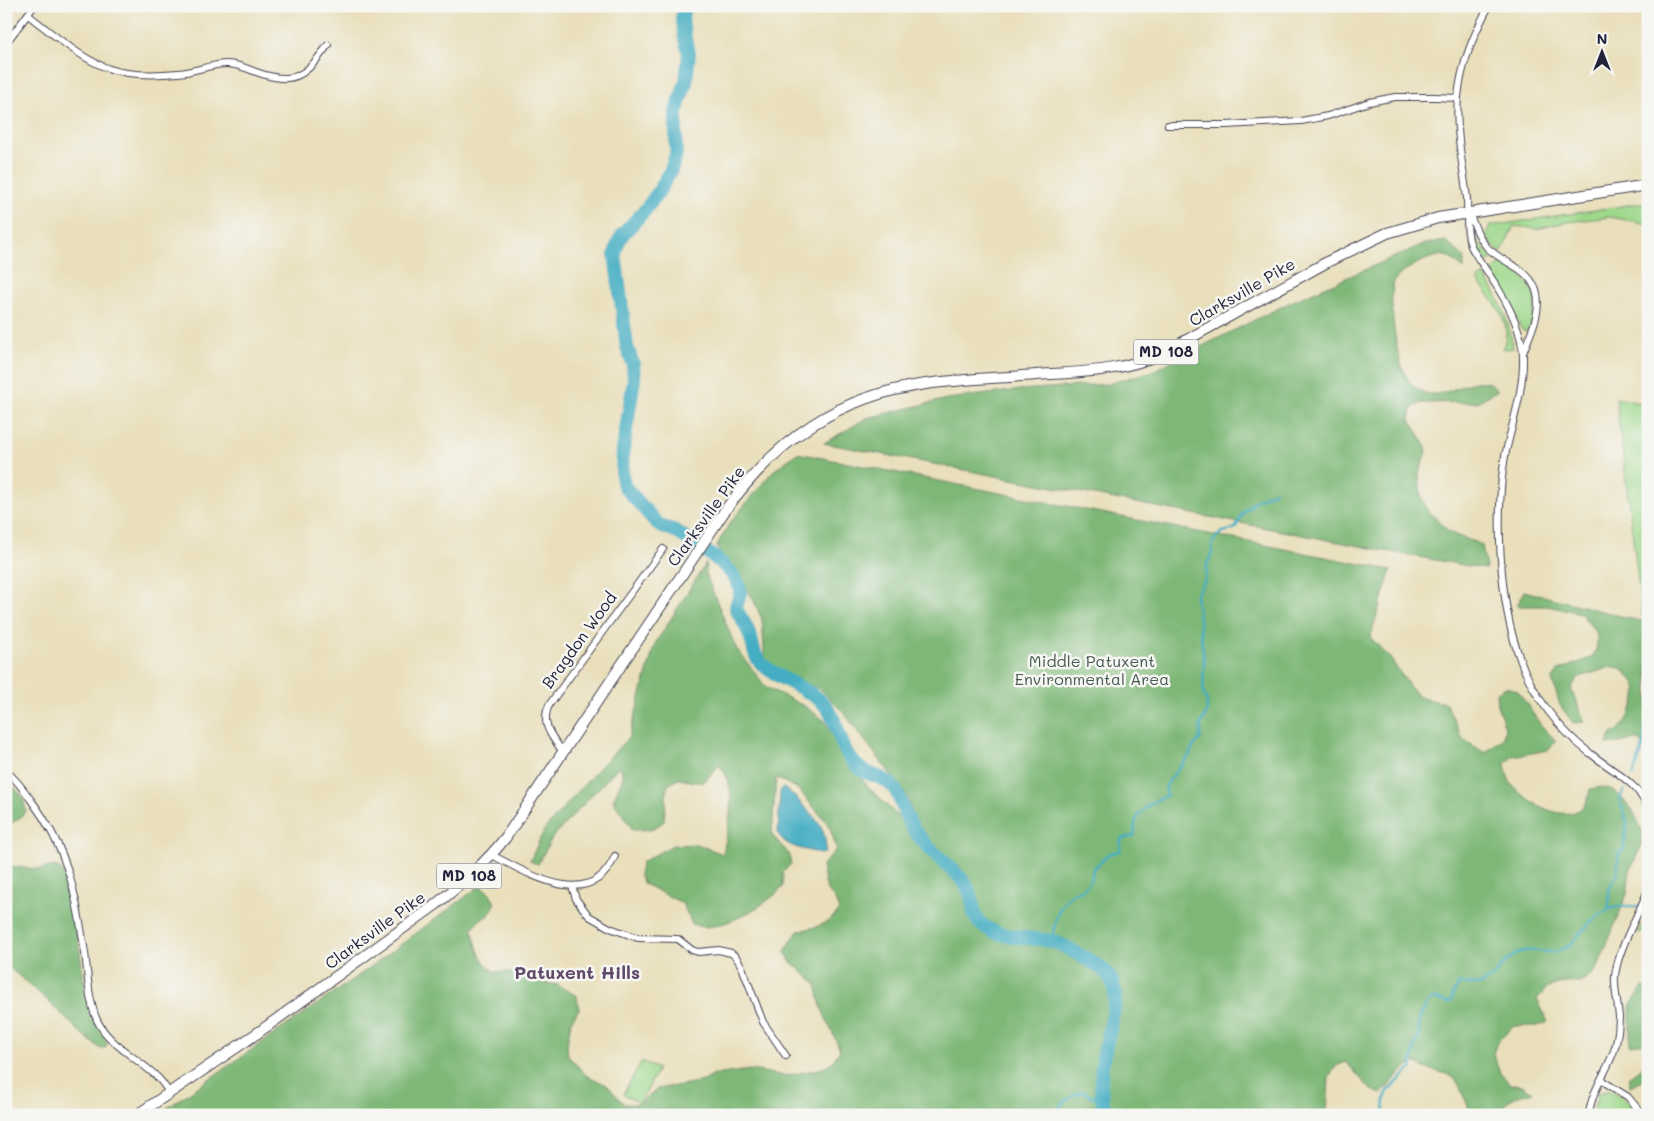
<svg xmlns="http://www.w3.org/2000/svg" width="1654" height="1121" viewBox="0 0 1654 1121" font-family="Mali,sans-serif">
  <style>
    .green { fill: #9ed88b; stroke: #607d63 }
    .forest { fill: #7eb877; stroke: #506d59 }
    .water { fill: #44adc3; stroke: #33687f }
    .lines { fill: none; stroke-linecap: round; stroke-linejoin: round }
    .stream { stroke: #44adc3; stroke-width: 2.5 }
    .river { stroke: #44adc3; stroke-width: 14 }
    .minor-casing { stroke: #403e4e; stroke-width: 8 }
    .primary-casing { stroke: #403e4e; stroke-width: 12 }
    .minor { stroke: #fff; stroke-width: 6 }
    .primary { stroke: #fff; stroke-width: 10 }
    .labels { text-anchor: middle; stroke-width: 5; stroke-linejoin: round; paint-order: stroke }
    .shield { fill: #f6f6f2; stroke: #626272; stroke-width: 1 }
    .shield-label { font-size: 15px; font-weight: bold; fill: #22223b }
    .street-label { font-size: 16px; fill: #22223b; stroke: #f6f6f2 }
    .park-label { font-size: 16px; fill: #475953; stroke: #f6f6f2 }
    .neighbourhood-label { font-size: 18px; font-weight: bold; fill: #614b6b; stroke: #f6f6f2 }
  </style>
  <rect width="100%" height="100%" fill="#f6f6f2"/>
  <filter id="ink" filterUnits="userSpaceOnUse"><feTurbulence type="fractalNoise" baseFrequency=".02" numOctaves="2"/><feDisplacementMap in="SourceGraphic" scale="10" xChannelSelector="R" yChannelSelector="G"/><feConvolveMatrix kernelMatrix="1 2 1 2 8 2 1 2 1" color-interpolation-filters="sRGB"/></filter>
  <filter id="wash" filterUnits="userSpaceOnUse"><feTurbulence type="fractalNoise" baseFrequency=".0096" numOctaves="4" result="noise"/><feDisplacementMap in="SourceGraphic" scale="20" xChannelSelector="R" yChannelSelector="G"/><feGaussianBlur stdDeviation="1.12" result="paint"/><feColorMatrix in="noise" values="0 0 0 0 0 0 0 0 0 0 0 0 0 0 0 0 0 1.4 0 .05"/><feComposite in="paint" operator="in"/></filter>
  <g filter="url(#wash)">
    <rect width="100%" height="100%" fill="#e9dfbb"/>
    <!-- green -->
    <g class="green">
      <path d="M1648,202v22l-38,-7 -43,5 -30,7 -23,-3 -13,27 -10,-9 -6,-9 5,-9z"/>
      <path d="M1469,229h4l5,13 13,14v5l-2,1 -5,-1 -8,-13z"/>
      <path d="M1501,264h3c21,14 34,23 30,50 -2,7 -3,13 -8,18l-5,-3 -12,-30 -16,-25v-4z"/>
      <path d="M1484,275c15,22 26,46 29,73l-7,1 -3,-1c11,-27 -11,-48 -26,-68z"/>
      <path d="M1648,397v233h-4l-28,-232 30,6z"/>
      <path d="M1648,911v21l-10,1z"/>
      <path d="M642,1061l16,8 -18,34 -17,-9z"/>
      <path d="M1611,1090l16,10 11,15h-46l6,-22z"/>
    </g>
    <!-- forest -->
    <g class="forest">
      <path d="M1446,241l18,16v12c-5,-4 -13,-12 -19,-13 -11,-3 -44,14 -50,24 -8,13 1,74 8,89 2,6 7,15 13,19 24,19 52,-14 73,-5 3,1 6,5 9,7l-20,12 -56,1 -10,5 -2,12 13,20 4,11 -8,22 2,23 5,12 23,24 33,13 4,24 -90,-16 -572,-110 43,-25 80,-19 72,-9 89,-6 44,-13 141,-70 131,-57z"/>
      <path d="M797,453l594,117 -21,67 19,20 24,34 9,7 24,5 17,36 22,14 18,-15 2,-11 -8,-22 -1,-12 10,-6 12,4 22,33 16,17 -7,9 -36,6 -8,7c1,9 3,18 10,25 19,20 69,45 75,1l12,-2 12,3 18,19 10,21v14l-12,27 -3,23 -29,73 -7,9 -12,6 -22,2 -11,5 -9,10 11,23 -11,4h-23l-17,16 -4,12 8,21 10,9 11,1 11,7c-16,5 -29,5 -33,23h-28l-15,-34 -10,-7 -23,-6 -10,-6 -9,6 -24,26 -11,-5 -24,-27 -10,4 -7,11 -2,38h-1170l204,-141 119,-88 10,7 5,11 -6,11 -10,5 -7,10 7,23 7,12 9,7h13l23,8 26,5 20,11 2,13 -8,12 -4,24 1,11 18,19 21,10 17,19h15l18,-15 47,-8 10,-6 36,-5 36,6 37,-8 10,-7 7,-11 -19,-43 -5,-23 -26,-23 -5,-10 13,-20c17,-4 30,-5 41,-21l-4,-11 -8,-8 -5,-25 15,-17 -8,-24 -32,-37 -21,-10 -4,57 17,19 2,10 -8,8v15c-15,17 -57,41 -80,40 -3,0 -8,-2 -11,-3l-10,-21 -38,-19 -5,-10 3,-12 31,-17 23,-1 27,10c5,-29 17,-66 -4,-89l-16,18 -25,-4 -11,7 -3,35c-10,9 -18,9 -31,9l-20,-29 10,-24 -3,-12 -68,73 -14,26 -8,-3 14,-31 55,-62 30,-31 26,-93 51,-81v12l30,73 30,39 40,20 19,14 22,39 23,29 29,28 13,8 -2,-21 -5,-11 -61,-80 -24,-24 -34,-13 -21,-11 -3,-46 -10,-22 -31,-38 -4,-14 12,-21 43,-52z"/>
      <path d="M1524,591l124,32v127l-9,-10c-13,0 -20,5 -32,4 5,-15 6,-8 14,-17 8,-9 18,-29 15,-40 -2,-7 -10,-14 -15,-19l-10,-1 -34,11 -6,11 14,33 -12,1 -13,-18 -8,-25 7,-10 34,-13 4,-11v-12l-16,-21 -34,-7h-30z"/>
      <path d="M6,778l17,19 3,14 -5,6 -15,10z"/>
      <path d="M6,866l34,3 15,-3 9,6 9,31 15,107 19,33 -1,4 -5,2 -19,-15 -37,-36 -39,-33z"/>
      <path d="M1643,987l5,1v55l-18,2v-39z"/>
      <path d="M1648,1063v15l-18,9 -2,-10z"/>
    </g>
    <!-- water -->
    <path class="water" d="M783,788c7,3 12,9 18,15 14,14 28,28 24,50l-4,1c-15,-5 -38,-6 -43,-22l2,-39 1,-4z"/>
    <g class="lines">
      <!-- stream -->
      <g class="stream">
        <path d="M1633,776l11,-32 1,-14 3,-5"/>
        <path d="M1609,908v-19l8,-14 2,-22 4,-3 1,-4 3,-25 -6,-16 -1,-7 4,-8"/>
        <path d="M1052,941c2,-16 5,-37 20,-47 2,-1 5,-2 7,-3 10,-4 13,-13 14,-22l17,-16 10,-2 1,-12 13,-3c1,-4 0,-9 1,-13 4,-13 19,-23 31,-27l1,-3 -2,-5 5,-9 19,-23 4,-9 7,-8 1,-16 6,-10v-11l-4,-10 1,-32 -8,-65 9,-15 2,-16 5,-11v-9l4,-7 7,-5 11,-3 3,-3 5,-12 13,-13 20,-10"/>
        <path d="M1057,1115l4,-11 17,-11 5,-1 11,5 8,-1"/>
        <path d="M1384,1115l1,-17 3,-7 24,-23 2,-20 5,-12v-15l2,-7 9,-14 6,-1 12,4 3,-2 3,-9 5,-8c7,-2 15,3 23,0 14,-5 21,-26 39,-32 11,-4 21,1 31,0 6,0 13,-4 18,-7 25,-29 36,-45 78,-37"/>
      </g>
      <!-- river -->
      <path class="river" d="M684,6l-2,13 3,20 4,14 -3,29 -10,30v42l-5,16 -12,21 -13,18 -23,25 -5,9 -3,11 12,93 6,17 1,16 -11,69 -1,26 2,11 31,35 7,6 12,3c18,13 63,37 66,60 1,7 -4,12 -4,19 5,9 11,17 14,27 4,10 3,19 11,27 18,18 45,23 63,41 14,15 14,36 24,51 4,6 10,13 16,16 11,6 21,6 29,16 7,8 9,21 14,31 11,22 33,40 50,56 7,7 13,16 15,26 2,9 1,18 9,24 20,16 45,12 69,17 12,2 25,12 37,18 9,6 20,11 25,22 9,19 -6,58 -9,78 -3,17 -3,39 3,56"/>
    </g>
  </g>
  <g filter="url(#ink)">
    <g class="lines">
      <defs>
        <g id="minor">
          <path d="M1489,6c-16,29 -28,59 -31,91 -3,33 5,69 9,101 1,16 -2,33 4,48 5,11 13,20 19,30 15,22 32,53 33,80 1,35 -11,67 -18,100 -10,58 -6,145 14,200 13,39 40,74 72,98 14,11 30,20 42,32 7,6 11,15 15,22"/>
          <path d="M28,15c24,18 54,45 82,54 21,7 47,6 68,4 16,-1 33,-9 49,-9 10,0 19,4 29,8 39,14 49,4 72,-27"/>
          <path d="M6,43l28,-37"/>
          <path d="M1168,125h58l75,-4 27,-5 41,-14 26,-5h40l23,1"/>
          <path d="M1469,214c5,10 9,22 16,31 9,11 22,16 34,24 33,23 15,55 4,84"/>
          <path d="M563,752c-11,-15 -23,-28 -14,-47l114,-156"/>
          <path d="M6,771c10,8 18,19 25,29 37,49 45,93 54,153 3,21 3,47 12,67 11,24 40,38 58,55 6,5 10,11 14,18"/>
          <path d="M492,855c37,19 99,58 123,1"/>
          <path d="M572,886l4,13 13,17 21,12 28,10 40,1 14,11 6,2 21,-2 12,3 5,4 6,10 21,55 23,34"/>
          <path d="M1601,1080l27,17 15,18"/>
          <path d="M1589,1115c2,-26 21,-46 27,-71 2,-9 3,-18 3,-27 -1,-13 -5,-28 -4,-41 3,-27 23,-60 33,-86"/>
        </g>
        <path id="primary" d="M137,1115l122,-83 175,-126c26,-21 51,-42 72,-69l220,-328c52,-70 112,-113 200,-125 36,-5 73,-6 110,-9 47,-3 86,-3 129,-23l164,-91 58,-28 51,-15 210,-33"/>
      </defs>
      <!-- minor casing -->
      <use href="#minor" class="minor-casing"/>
      <!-- primary casing -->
      <use href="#primary" class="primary-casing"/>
      <!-- minor -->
      <use href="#minor" class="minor"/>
      <!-- primary -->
      <use href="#primary" class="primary"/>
    </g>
  </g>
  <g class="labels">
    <!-- shield labels -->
    <g class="shield">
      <rect x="1133.5" y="339.5" width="65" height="25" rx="4"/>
      <rect x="436.5" y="863.5" width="65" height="25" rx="4"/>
    </g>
    <g class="shield-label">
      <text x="1166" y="357">MD 108</text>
      <text x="469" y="881">MD 108</text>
    </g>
    <!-- street labels -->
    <g class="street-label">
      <text transform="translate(1242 292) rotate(-30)" y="6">Clarksville Pike</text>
      <text transform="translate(706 516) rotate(-54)" y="6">Clarksville Pike</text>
      <text transform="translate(579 640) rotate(-54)" y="6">Bragdon Wood</text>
      <text transform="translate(375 930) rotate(-36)" y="6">Clarksville Pike</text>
    </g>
    <!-- park labels -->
    <g class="park-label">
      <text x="1092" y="667">Middle Patuxent<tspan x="1092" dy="18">Environmental Area</tspan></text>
    </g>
    <!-- neighbourhood labels -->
    <g class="neighbourhood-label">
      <text x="577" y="979">Patuxent Hills</text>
    </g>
  </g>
  <!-- margin -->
  <rect width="1654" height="1121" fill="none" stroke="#f6f6f2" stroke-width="25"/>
  <!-- north arrow -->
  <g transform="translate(1602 52)" stroke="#f6f6f2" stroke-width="4" paint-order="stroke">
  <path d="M0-4L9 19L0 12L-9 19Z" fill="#22223b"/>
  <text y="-8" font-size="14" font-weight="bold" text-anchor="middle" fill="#22223b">N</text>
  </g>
</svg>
